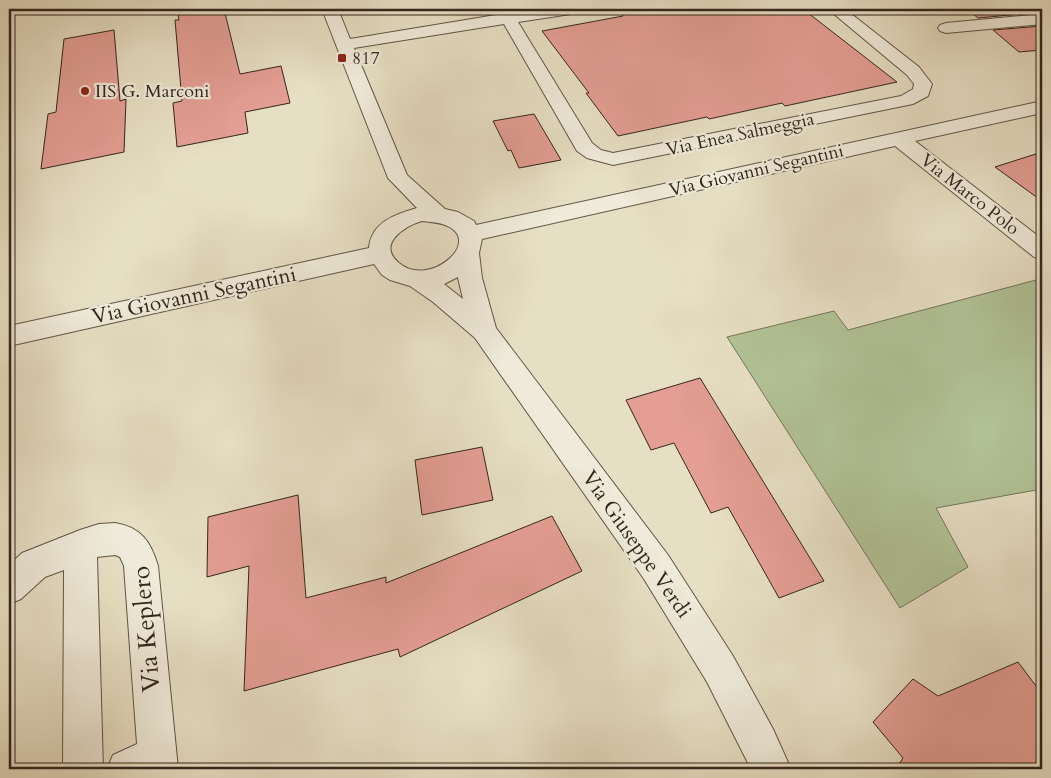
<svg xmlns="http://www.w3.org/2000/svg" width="1051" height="778" viewBox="0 0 1051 778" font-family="Cardo,serif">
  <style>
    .green { fill: #b1c397; stroke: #72745a }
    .building { fill: #e49e94; stroke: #33261d }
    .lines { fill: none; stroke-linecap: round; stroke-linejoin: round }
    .minor-casing { stroke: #605447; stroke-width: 2 }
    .minor { fill: #efead9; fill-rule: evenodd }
    .poi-dot { fill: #8f2418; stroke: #efead9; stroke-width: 2 }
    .labels { text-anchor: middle; stroke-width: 4.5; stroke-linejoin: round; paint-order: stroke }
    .far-poi-label { font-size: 18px; fill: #33261d; stroke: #efead9; text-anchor: start }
    .far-street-label { font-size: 18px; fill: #33261d; stroke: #efead9 }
    .street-label { font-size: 21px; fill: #33261d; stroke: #efead9 }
    .near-street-label { font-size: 25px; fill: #33261d; stroke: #efead9 }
  </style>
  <rect width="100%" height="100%" fill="#e7dfc4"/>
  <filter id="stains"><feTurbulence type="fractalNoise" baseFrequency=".004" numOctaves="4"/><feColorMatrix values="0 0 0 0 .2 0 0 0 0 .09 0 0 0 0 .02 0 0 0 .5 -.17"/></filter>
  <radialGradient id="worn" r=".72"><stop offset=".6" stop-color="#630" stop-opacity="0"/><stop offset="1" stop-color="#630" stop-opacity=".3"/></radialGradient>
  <!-- green -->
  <path class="green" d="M1036,280l6,5v204l-106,19 32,59 -68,41 -173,-271 107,-26 14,19z"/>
  <!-- building -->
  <g class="building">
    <path d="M177,9h47l16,65 41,-8 9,37 -45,9 3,21 -71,14 -4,-44 9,-2 -7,-81h4z"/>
    <path d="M649,9h154l94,73 -112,24 -3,-3 -73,16 -2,-2 -89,19 -32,-43h3l-47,-62 81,-15 -2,-2z"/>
    <path d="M967,9h75v3l-64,6z"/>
    <path d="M1042,26v24l-23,2 -26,-22z"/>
    <path d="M114,30l6,71 6,-2 -2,53 -83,17 7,-55 8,-2 8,-73z"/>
    <path d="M534,114l27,46 -42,8 -8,-18 -3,1 -15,-30z"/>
    <path d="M1042,152v49l-47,-34z"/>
    <path d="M700,378l124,203 -45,17 -51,-91 -17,6 -37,-70 -23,7 -25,-50z"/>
    <path d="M482,447l11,53 -71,15 -7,-55z"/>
    <path d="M298,495l8,103 80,-21v6l166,-67 30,55 -182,86 -2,-8 -154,42 5,-125 -42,11 1,-60z"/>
    <path d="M1018,662l24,32v75h-146l7,-11 -30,-36 40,-43 25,17z"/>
  </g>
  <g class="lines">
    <defs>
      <g id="minor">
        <path d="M322,9h16l12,30 158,-26 35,-4h36l-2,3 -6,2 -53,8 74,121 9,7 12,3 288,-57 12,-7 1,-5 -7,-9 -79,-66h17l74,58 13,17 -4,12 -15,8 -300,61 -26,-7 -10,-7 -73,-127 -150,24 53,127 38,34 13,3 16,9 2,4 566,-124v12l-127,28 127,98v20l-8,-2 -139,-111 -413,93 -3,14 3,25 14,50 172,227 65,101 40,73 18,40h-40l-44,-87 -63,-103 -169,-241 -42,-36 -23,-16 -20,-6 -8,-5 -8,-11 -365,82v-20l360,-78c2,-26 27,-34 48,-40l-29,-30zM422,221c7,1 16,1 23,4 40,15 -15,64 -46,38 -23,-19 6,-37 23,-42zM458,277v1l5,21 -19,-15z"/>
        <path d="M1042,14v10l-96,9 -6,-2 -2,-3 2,-3 6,-2z"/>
        <path d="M115,523c26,4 36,19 43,43l20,203h-71l6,-14 24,-11 -13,-178 -4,-9 -5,-2 -18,2 6,212h-40l1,-199 -19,7 -24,22 -12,5v-39l13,-12 58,-23 19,-6z"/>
      </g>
    </defs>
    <!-- minor casing -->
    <use href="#minor" class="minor-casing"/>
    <!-- minor -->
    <use href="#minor" class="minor"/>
  </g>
  <!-- markers -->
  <g class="poi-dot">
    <rect x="337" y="53" width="10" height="10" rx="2.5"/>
    <circle cx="85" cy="91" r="5"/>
  </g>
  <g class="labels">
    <!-- far-poi labels -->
    <g class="far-poi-label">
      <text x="352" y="64">817</text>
      <text x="95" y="97">IIS G. Marconi</text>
    </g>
    <!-- far-street labels -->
    <g class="far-street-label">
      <text transform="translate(740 134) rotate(-12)" y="6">Via Enea Salmeggia</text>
      <text transform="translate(756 170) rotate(-13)" y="6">Via Giovanni Segantini</text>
      <text transform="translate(970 194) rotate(38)" y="6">Via Marco Polo</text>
    </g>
    <!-- street labels -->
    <g class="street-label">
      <text transform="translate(194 295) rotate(-12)" y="7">Via Giovanni Segantini</text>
      <text transform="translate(637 544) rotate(55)" y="7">Via Giuseppe Verdi</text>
    </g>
    <!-- near-street labels -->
    <g class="near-street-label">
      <text transform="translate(145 629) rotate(-95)" y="9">Via Keplero</text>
    </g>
  </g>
  <!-- margin -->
  <rect width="1051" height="778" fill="none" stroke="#e7dfc4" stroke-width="30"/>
  <rect x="10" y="10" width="1031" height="758" fill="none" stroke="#33261d" stroke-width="2.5"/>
  <rect x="15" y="15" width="1021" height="748" fill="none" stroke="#33261d"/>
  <rect width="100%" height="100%" filter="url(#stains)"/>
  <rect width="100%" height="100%" fill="url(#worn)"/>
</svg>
